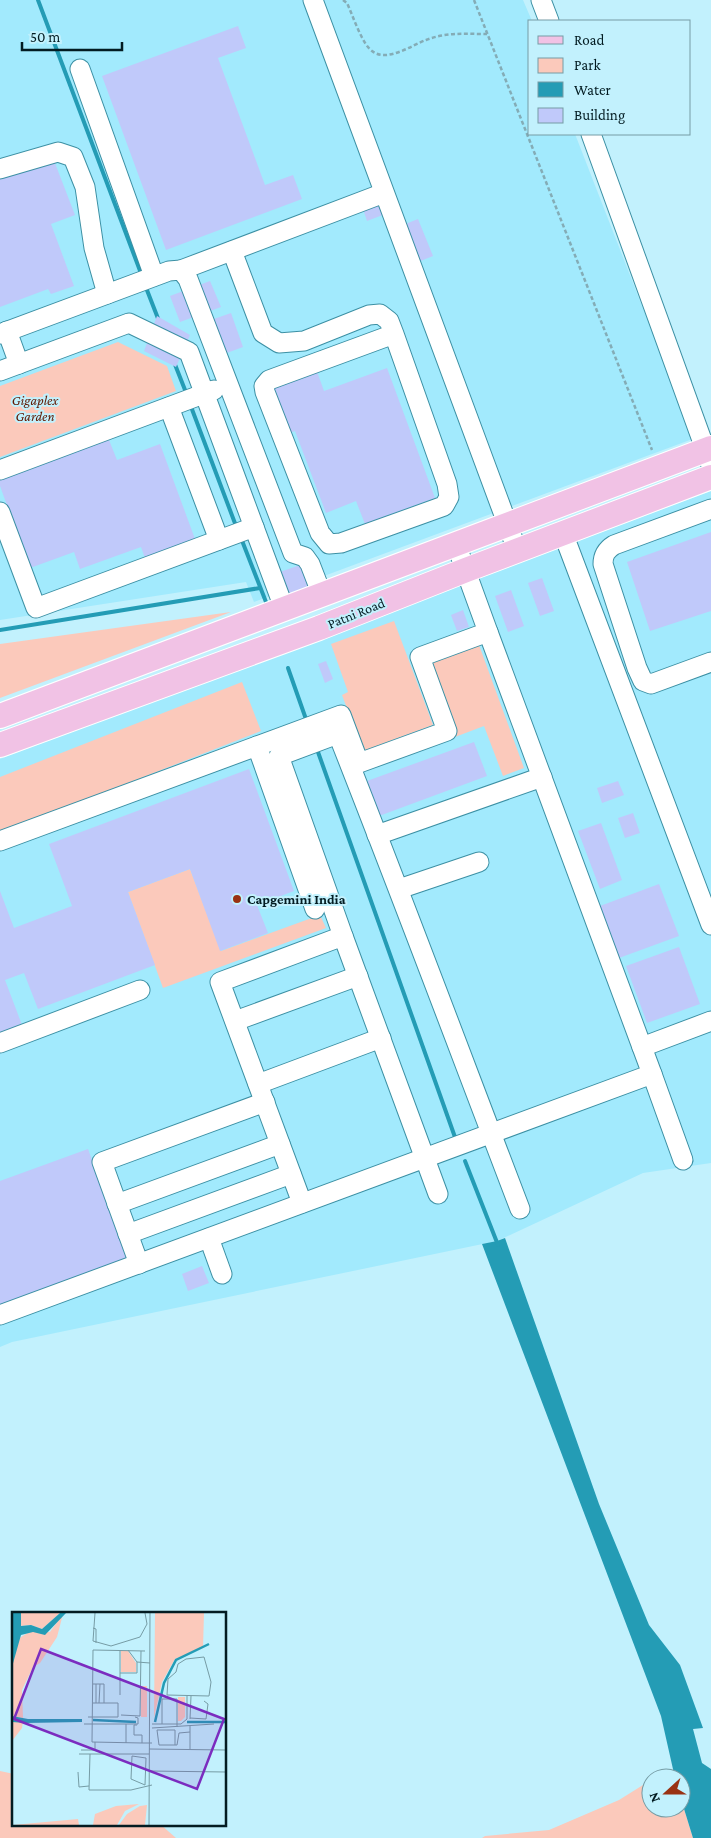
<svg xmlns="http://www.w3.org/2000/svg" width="711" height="1838" viewBox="0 0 711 1838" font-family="'Crimson Pro',serif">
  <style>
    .built { fill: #a2eafd }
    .green { fill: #fbc9bb }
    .water { fill: #249cb5 }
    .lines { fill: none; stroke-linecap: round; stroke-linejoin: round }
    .stream { stroke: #249cb5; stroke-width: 4 }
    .building { fill: #c0c9fa }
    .minor-casing { stroke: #3c90a4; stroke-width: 21 }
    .major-casing { stroke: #fff; stroke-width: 26 }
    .path { stroke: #84acb6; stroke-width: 2.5; stroke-dasharray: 4 2.5; stroke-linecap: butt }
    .minor { stroke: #fff; stroke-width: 19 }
    .major { stroke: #f1c2e5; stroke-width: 24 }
    .poi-dot { fill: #993213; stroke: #c2f1fd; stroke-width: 2 }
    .labels { text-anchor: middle; stroke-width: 4; stroke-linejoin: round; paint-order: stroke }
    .park-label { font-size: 14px; font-style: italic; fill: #601802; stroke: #c2f1fd }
    .street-label { font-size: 14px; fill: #031c22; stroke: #c2f1fd }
    .poi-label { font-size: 14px; font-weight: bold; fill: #031c22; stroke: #c2f1fd; text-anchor: start }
    .inset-river { fill: none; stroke: #249cb5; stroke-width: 2.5 }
    .inset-road { fill: none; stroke: #769ca5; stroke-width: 1 }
    .view { fill: #7b2cbf; fill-opacity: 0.15; stroke: #7b2cbf; stroke-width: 2.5 }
    .inset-edge { fill: none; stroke: #031c22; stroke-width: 2.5 }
  </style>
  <rect width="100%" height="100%" fill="#c2f1fd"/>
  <!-- built -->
  <g class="built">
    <path d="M0,0h523l9,21h-2v113h45l67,172 56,131 -444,165 -8,-20 -246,38z"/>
    <path d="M711,491v672l-68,10 -146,68 -485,101 -12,5v-588z"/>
  </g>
  <!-- green -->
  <g class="green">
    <path d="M118,342l49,24 9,25 -176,66v-71z"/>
    <path d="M231,612l-231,86v-54z"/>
    <path d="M394,621l39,104 -70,26 -21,-56 6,-3 -17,-48z"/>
    <path d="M479,645l45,123 -21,8 -19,-50 -29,11 -27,-73z"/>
    <path d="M242,682l19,49 -261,102v-56z"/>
    <path d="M190,869l31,82 99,-36 6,13 -163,60 -35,-96z"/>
    <path d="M0,1771l14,3v50h146l16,14h-176z"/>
    <path d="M651,1780v28h30v-9l12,39h-211l3,-2 64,-6 70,-30z"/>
  </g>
  <!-- water -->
  <path class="water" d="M505,1238l94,266 50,121 31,40 23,63 -10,1 9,34 9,6v69h-18l-12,-39v-21h-6l-14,-62 -179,-472 15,-3z"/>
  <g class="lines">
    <!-- stream -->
    <g class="stream">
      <path d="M38,0l104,276"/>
      <path d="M145,285l14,36"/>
      <path d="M174,362l13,33"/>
      <path d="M190,404l46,122"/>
      <path d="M241,538l25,64"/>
      <path d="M0,630l260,-42"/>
      <path d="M288,668l19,54"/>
      <path d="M318,752l138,388"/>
      <path d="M465,1161l33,84"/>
    </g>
  </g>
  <!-- building -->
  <g class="building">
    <path d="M238,26l8,22 -28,10 47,127 28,-10 9,24 -136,51 -64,-174z"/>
    <path d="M53,158l22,57 -24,9 23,62 -23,8 -3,-5 -48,18v-129z"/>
    <path d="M383,201l5,12 -21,8 -4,-12z"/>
    <path d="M418,219l15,37 -15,6 -15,-37z"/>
    <path d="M210,281l11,26 -41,15 -10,-26z"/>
    <path d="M231,313l12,34 -19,7 -13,-34z"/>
    <path d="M157,316l33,19 -14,32 -32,-16z"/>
    <path d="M387,368l48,130 -70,26 -9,-23 -30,12 -31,-82 -8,3 -18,-47 47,-18 8,22z"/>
    <path d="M107,435l10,25 43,-16 35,95 -50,19 -4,-11 -61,22 -6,-17 -44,16 -30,-82v-11z"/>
    <path d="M711,532v79l-61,20 -23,-69z"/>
    <path d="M306,563l10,27 -29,10 -10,-27z"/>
    <path d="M542,578l12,33 -14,5 -12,-33z"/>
    <path d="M511,590l13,36 -16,6 -13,-36z"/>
    <path d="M463,610l6,17 -12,4 -6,-16z"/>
    <path d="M326,661l7,18 -8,4 -7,-19z"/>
    <path d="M474,742l13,34 -108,40 -12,-35z"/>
    <path d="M249,769l45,122 -37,14 11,28 -48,18 -30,-82 -62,23 27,73 -117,44 -14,-36 -19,7 17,45 -22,8v-142l14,37 58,-22 -23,-62z"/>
    <path d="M618,781l6,14 -22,8 -5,-15z"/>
    <path d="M633,813l7,20 -15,5 -7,-20z"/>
    <path d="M601,823l21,57 -22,9 -22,-58z"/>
    <path d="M659,884l20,52 -60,22 -19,-52z"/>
    <path d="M679,947l21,57 -53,19 -21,-57z"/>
    <path d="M88,1149l40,110 -128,46v-124z"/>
    <path d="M202,1266l7,17 -21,8 -6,-17z"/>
  </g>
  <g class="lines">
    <defs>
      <g id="minor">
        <path d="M313,0l204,550"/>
        <path d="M541,0l8,21"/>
        <path d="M80,69l74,207"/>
        <path d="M591,134l120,331"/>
        <path d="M0,169l58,-17 15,5 12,30 9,61 13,46"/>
        <path d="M232,251l31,82 16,10 25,-2 65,-26 11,-1 9,7 5,13 53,150 2,13 -5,9 -103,37 -12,1 -9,-11 -55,-141 -1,-6 5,-6 125,-46"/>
        <path d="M181,270l203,-77"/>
        <path d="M7,331l12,33"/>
        <path d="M0,334l169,-63 12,-1 7,9 105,274 12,4 5,7 12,31"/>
        <path d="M0,371l129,-48 60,29 95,256"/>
        <path d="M169,407l50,133"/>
        <path d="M0,470l214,-80"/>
        <path d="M711,509l-97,36c-8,5 -11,10 -11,19l34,104 6,13 8,3 60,-22"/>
        <path d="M0,512l36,96 218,-81"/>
        <path d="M563,533l148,392"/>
        <path d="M257,746l84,-31 18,48 88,-32 -27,-74 68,-25 -32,-88"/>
        <path d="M377,835l165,-58"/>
        <path d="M0,841l257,-95 58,163"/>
        <path d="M399,889l80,-27"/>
        <path d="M343,936l-64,-180 56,-21 4,2c62,157 121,315 181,472"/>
        <path d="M235,1021l123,-45"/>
        <path d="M0,1043l140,-53"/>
        <path d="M642,1047l69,-26"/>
        <path d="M652,1074l31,86"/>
        <path d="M258,1084l123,-46"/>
        <path d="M302,1203l-82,-221 123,-46 95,258"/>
        <path d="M117,1204l163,-60"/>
        <path d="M128,1234l163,-60"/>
        <path d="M209,1238l13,36"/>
        <path d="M139,1264l-37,-102 163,-60"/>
        <path d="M0,1315l652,-241 -164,-442"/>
      </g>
      <g id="major">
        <path d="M0,716l711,-268"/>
        <path d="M0,745l319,-117 147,-58 245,-93"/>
      </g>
    </defs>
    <!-- minor casing -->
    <use href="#minor" class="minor-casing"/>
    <!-- major casing -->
    <use href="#major" class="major-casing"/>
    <!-- path -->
    <g class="path">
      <path d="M343,0l4,3c6,13 15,41 25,48 15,12 40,-6 54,-11 20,-8 40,-6 61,-6"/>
      <path d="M474,0l178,450"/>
    </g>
    <!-- minor -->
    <use href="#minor" class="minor"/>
    <!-- major -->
    <use href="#major" class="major"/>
  </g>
  <!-- markers -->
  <circle class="poi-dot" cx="237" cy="899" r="5"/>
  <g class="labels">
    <!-- park labels -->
    <g class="park-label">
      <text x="35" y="405">Gigaplex<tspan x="35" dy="16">Garden</tspan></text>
    </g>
    <!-- street labels -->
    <g class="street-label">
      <text transform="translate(356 613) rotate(-22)" y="5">Patni Road</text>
    </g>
    <!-- poi labels -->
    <g class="poi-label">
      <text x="247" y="904">Capgemini India</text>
    </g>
  </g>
  <!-- overview -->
  <g transform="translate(12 1612)">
    <rect width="214" height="214" fill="#c2f1fd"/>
    <path d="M0,1h48l-18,16 -11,-4 -11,1zM143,1h49l-1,35 -28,11 -13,23 -8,36zM51,2l-6,23 -17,26 -7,4 -11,23 1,28 -11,-2v-49l6,-28 11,-7h21zM109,39h7l8,12v9h-15zM129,74h6v31h-6zM166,85h7v20l-4,4h-3zM11,109l-1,7 -10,13v-19zM127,192l-14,7 -8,14h-24l2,-11 21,-8zM135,193l-2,20h-26l8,-11 13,-8zM66,207l1,6h-66z" fill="#fbc9bb"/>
    <path d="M0,1h9v13l10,-1 11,4 18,-16h6l-21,22 -12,-3 -12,3 -9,32zM0,104l16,3h54v3l-57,1 -13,-1z" fill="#249cb5"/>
    <path class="inset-river" d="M81,108l43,2M143,110l9,-39 12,-23 33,-16M175,110h39"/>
    <path class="inset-road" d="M83,1l-2,28 18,5 29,-9 7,-13 -2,-11M81,16l3,1v14M116,38l9,12 13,1M192,45l7,25 -2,14 -42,-1 1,-16 8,-7 2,-8 8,-5zM108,61v-23M81,72h11v19M108,83v-22h17v-11M84,91v-19M87,91l1,-19M109,103l19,1 1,-65M76,105h30v-14h-25M178,106l16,1 2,-15 -4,-3M178,107l1,-23M72,112h54v-6l-3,-1M140,112h29l6,-5v-23M150,112v-25h15v28M125,113h-3v10h8v8h10M140,116l62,-4M114,131v-19M130,131l-50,-1 1,-92 52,1M163,133v-15h-18l2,15h18l2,-12 11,-1M137,137l77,1M178,137v-23M69,138h14v-8M67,142h70M78,142l-1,36h42l21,-5M120,144l14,2 -1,27 -14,-6zM137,159l77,1M66,160l1,15 10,-1M137,213l1,-212"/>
    <path class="view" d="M29,37l183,70 -27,70 -183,-70z"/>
    <rect width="214" height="214" class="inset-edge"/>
  </g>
  <!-- legend -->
  <rect x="528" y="20" width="162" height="115" fill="#c2f1fd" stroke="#769ca5"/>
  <rect x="538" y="36" width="25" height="8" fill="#f1c2e5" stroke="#769ca5"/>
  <text x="574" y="45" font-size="15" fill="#031c22">Road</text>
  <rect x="538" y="58" width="25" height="15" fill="#fbc9bb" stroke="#769ca5"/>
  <text x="574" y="70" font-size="15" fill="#031c22">Park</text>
  <rect x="538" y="82" width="25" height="15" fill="#249cb5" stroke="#769ca5"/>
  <text x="574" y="95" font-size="15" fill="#031c22">Water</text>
  <rect x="538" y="108" width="25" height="15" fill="#c0c9fa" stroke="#769ca5"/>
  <text x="574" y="120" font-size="15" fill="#031c22">Building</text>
  <!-- north arrow -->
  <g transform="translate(666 1793) rotate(249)"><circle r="24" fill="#c2f1fd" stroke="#769ca5"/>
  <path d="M0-4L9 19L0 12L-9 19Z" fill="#993213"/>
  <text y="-8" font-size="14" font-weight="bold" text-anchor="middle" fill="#031c22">N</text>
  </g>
  <!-- scale -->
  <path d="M22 42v8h100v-8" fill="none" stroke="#031c22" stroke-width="2.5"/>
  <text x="30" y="42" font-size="15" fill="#031c22" stroke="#c2f1fd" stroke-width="4" paint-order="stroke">50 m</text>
</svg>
